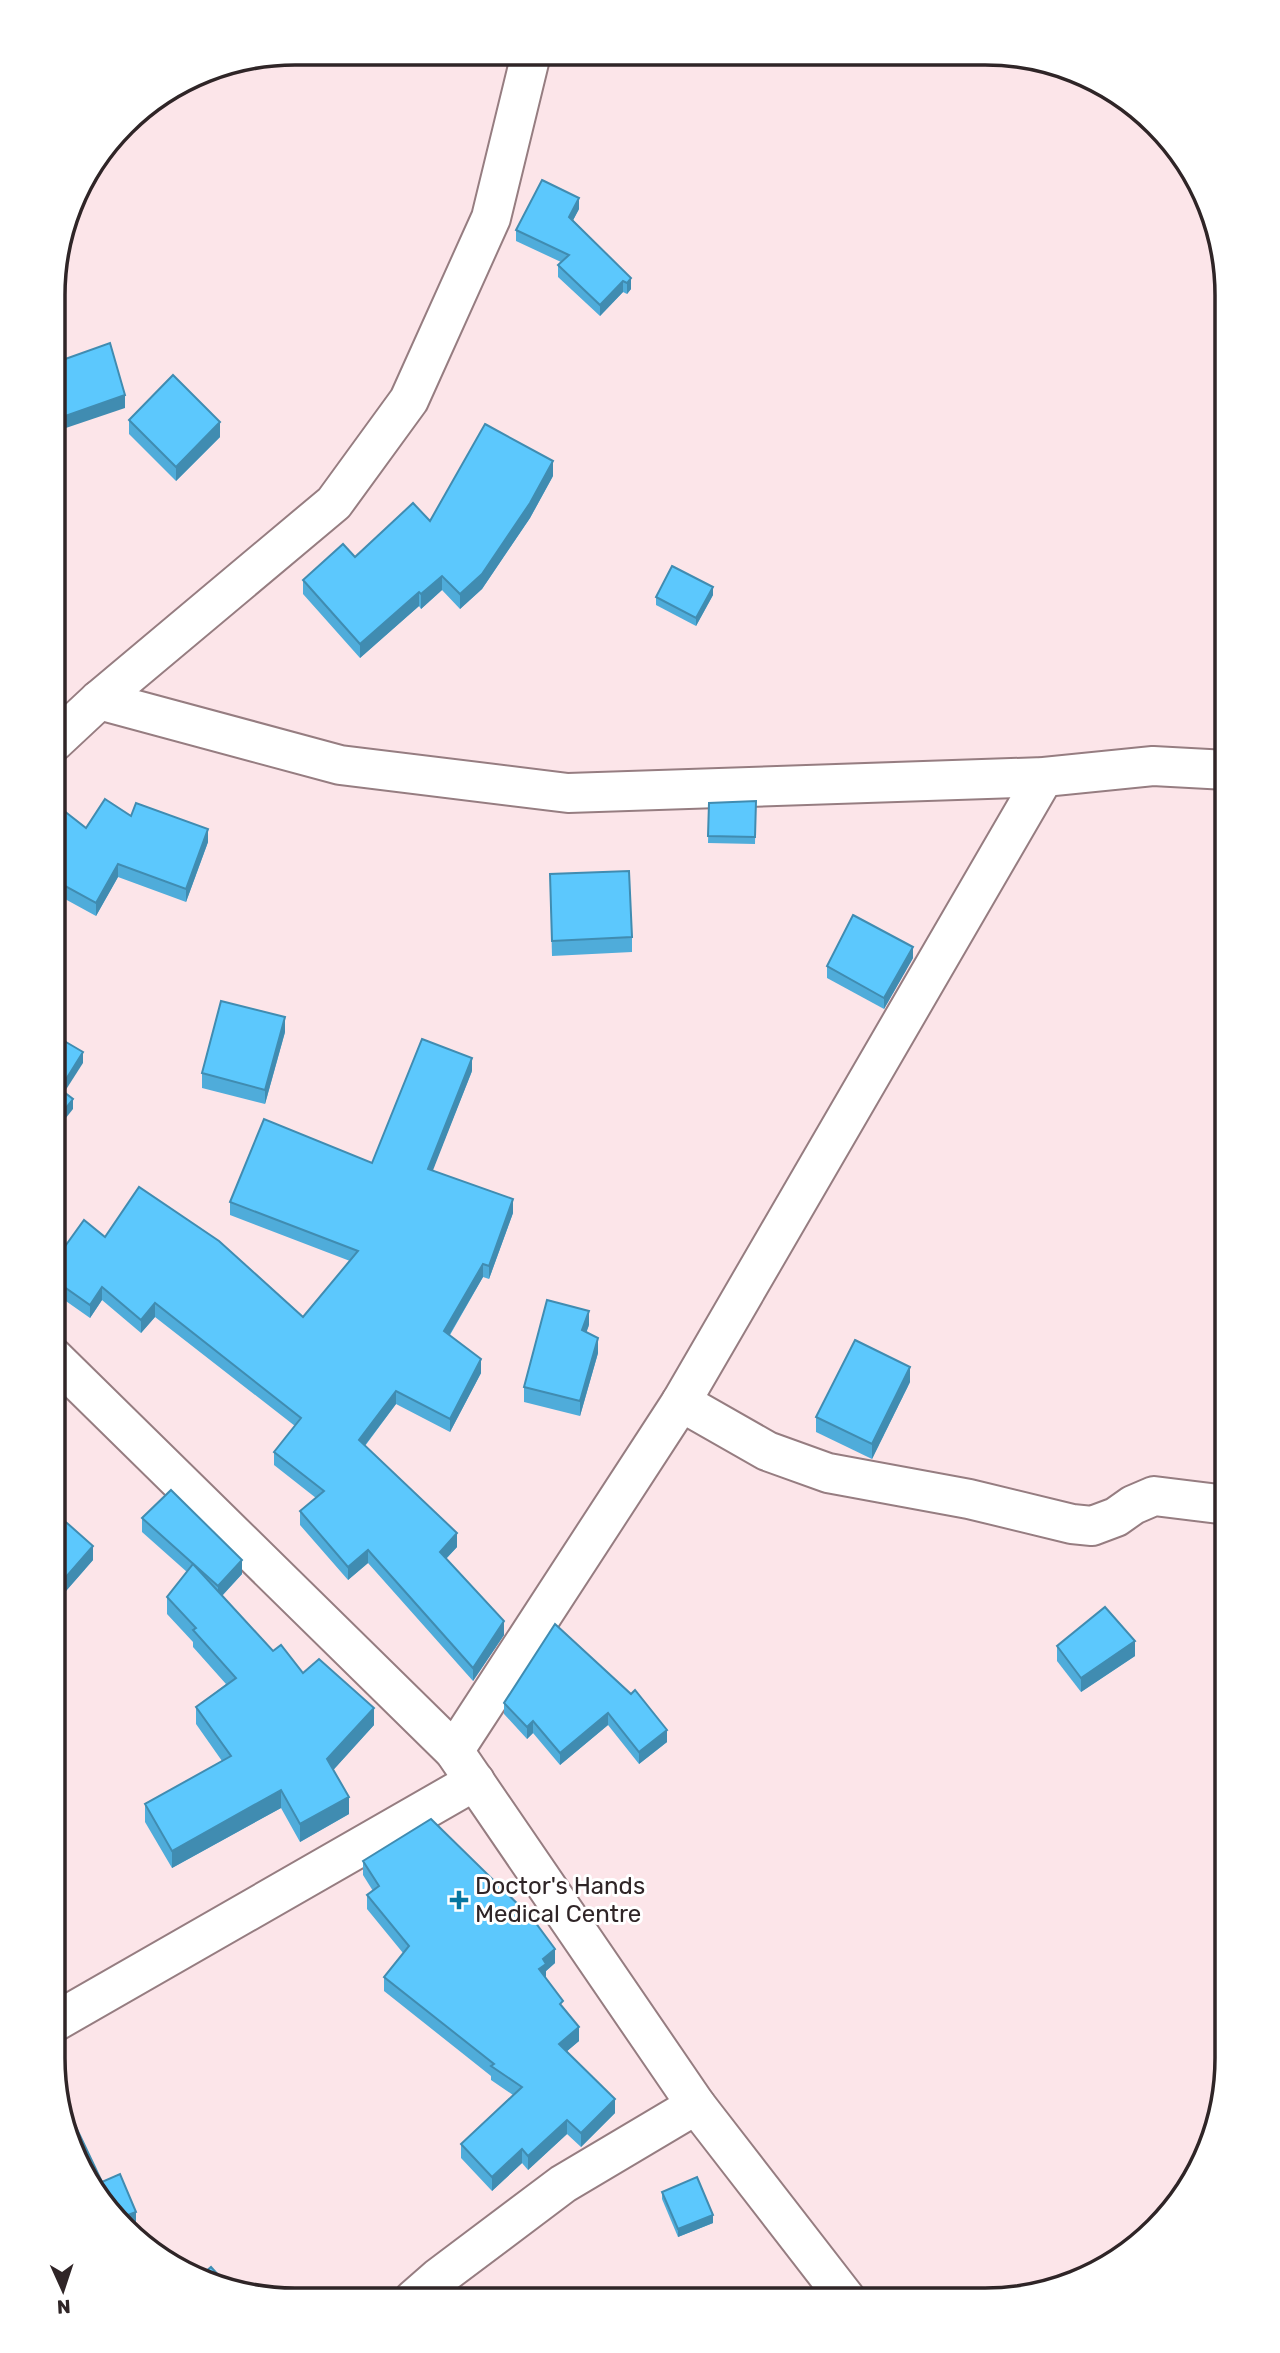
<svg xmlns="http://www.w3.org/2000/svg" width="1280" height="2353" viewBox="0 0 1280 2353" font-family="Rubik,sans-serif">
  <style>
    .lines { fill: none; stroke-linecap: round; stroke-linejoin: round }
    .street-casing { stroke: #967d81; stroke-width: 42 }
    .secondary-casing { stroke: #967d81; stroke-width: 42 }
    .street { stroke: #fff; stroke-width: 38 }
    .secondary { stroke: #fff; stroke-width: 38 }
    .wall { fill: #4facda }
    .shaded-wall { fill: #408cb1 }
    .building { fill: #5cc8fd; stroke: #408cb1; stroke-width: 2 }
    .poi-dot { fill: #0576a0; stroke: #fff; stroke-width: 2.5 }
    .labels { text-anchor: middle; stroke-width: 6; stroke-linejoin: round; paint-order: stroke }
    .poi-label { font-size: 24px; fill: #2f2527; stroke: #fff; text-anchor: start }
    .rim { fill: none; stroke: #2f2527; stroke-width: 3.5 }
  </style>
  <rect width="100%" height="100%" fill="#fce5e9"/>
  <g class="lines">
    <defs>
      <g id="street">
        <path d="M99,700l241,65 228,28 476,-16 109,-11 74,4"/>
        <path d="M681,1402l86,49 61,22 141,26 103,25 20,2 24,-9 17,-12 21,-9 73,9"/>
        <path d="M454,1751l227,-349 363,-625"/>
        <path d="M53,2023l422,-242"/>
        <path d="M414,2299l24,-21 125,-94 133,-79"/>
      </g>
      <g id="secondary">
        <path d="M54,742l45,-42 235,-197 75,-103 82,-182 40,-164"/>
        <path d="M53,1357l401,394 242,354 151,195"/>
      </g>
    </defs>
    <!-- street casing -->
    <use href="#street" class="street-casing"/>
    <!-- secondary casing -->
    <use href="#secondary" class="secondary-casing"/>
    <!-- street -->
    <use href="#street" class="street"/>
    <!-- secondary -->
    <use href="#secondary" class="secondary"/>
  </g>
  <!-- wall -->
  <g class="wall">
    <path d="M579,209l-6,11 58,58v11l-4,5 -4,-2 -23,24 -42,-39v-12l3,-3 -45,-21v-11z"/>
    <path d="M129,420l91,17 -44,44 -47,-47z"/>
    <path d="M553,476l-23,42 -48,71 -22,20 -18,-19 -21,19 -2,-3 -59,52 -57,-64v-14l52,-23 75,-36z"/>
    <path d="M713,595l-17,31 -40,-21v-8z"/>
    <path d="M756,801l-1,43 -47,-1 1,-40z"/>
    <path d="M54,803l32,25 45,-12 77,26 -22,60 -68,-25 -22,39 -42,-23z"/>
    <path d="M550,874l82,63v15l-80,4z"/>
    <path d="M913,958l-29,51 -57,-31v-12z"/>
    <path d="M285,1032l-20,72 -63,-16v-15z"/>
    <path d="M472,1071l-40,100 81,42 -24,66 -6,-2 -33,58 31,38 -31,59 -54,-28 -31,42 92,101 -11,12 58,76 -31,46 -105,-118 -20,17 -48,-55v-14l16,-13 -42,-33v-13l21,-26 -140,-109 -14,16 -39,-33 -12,18 -37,-26v-29l52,-26 198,80 47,-56 -120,-46v-13l142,-39z"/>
    <path d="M589,1325l-3,7 12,21 -18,63 -56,-14v-15z"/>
    <path d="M910,1382l-38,77 -56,-27v-15z"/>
    <path d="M53,1514l40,46 -34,39 -6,-5z"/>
    <path d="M142,1518l100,56 -20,22 51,55 101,74 -41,45 16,44 -49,28 -19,-34 -109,60 -27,-46v-18l77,-43 -26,-37v-17l30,-23 -33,-37v-5l-26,-28v-17l20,-25 -45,-40z"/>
    <path d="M555,1624l112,118 -28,22 -31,-39 -48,40 -27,-32 -6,6 -23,-25v-11z"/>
    <path d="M1057,1646l78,10 -54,36 -24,-31z"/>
    <path d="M363,1861l192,102 -9,8v7l17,30 16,33 -12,10 48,62 -34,34 -14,-13 -39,36 -6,-7 -30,28 -31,-33v-14l52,-49 -22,-15v-4l-107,-85v-14l19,-24 -36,-44v-14l6,-4 -10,-16z"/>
    <path d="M662,2192l51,31 -35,14 -16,-38z"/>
  </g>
  <!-- shaded-wall -->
  <g class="shaded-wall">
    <path d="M579,198v11l-10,19v-11z"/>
    <path d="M631,278v11l-4,5v-11z"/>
    <path d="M623,281v11l-23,24v-11z"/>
    <path d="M125,395v13l-71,24v-12z"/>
    <path d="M220,422v15l-44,44v-14z"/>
    <path d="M553,461v15l-23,42 -48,71 -22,20v-15z"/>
    <path d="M442,576v14l-21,19v-15z"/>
    <path d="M713,587v8l-17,31v-8z"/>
    <path d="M419,592v14l-59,52v-14z"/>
    <path d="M208,829v13l-22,60v-13z"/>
    <path d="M118,864v13l-22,39v-13z"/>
    <path d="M913,947v11l-29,51v-11z"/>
    <path d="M285,1017v15l-20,72v-14z"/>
    <path d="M83,1052v11l-23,36v-10z"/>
    <path d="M472,1058v13l-44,112v-14z"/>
    <path d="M73,1099v10l-19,24v-10z"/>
    <path d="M513,1199v14l-24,66v-13z"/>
    <path d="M483,1264v13l-39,67v-13z"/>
    <path d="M102,1287v13l-12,18v-13z"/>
    <path d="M155,1303v14l-14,16v-13z"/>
    <path d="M589,1311v14l-7,20v-15z"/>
    <path d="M598,1338v15l-18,63v-15z"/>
    <path d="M481,1359v14l-31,59v-13z"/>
    <path d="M910,1367v15l-38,77v-15z"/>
    <path d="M396,1391v13l-37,49v-13z"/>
    <path d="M457,1533v14l-17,18v-13z"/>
    <path d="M93,1546v14l-34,39v-14z"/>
    <path d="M368,1550v13l-20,17v-13z"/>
    <path d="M242,1560v14l-24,26v-14z"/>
    <path d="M504,1621v14l-31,46v-13z"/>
    <path d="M1135,1641v15l-54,36v-14z"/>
    <path d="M374,1708v17l-47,52v-18z"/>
    <path d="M608,1713v12l-48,40v-12z"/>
    <path d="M533,1721v12l-6,6v-12z"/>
    <path d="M667,1730v12l-28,22v-12z"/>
    <path d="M281,1790v18l-109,60v-17z"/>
    <path d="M349,1797v17l-49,28v-18z"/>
    <path d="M555,1949v14l-9,8v6l-7,-8 4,-10z"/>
    <path d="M579,2027v14l-20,17v-14z"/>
    <path d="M615,2099v14l-34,34v-14z"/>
    <path d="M567,2120v14l-39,36v-14z"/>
    <path d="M522,2149v14l-30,28v-14z"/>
    <path d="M136,2212v14l-8,3 -8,-11z"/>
    <path d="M713,2215v8l-35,14v-8z"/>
  </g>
  <!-- building -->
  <g class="building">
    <path d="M542,180l37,18 -10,19 62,61 -4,5 -4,-2 -23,24 -42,-40 11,-10 -53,-25z"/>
    <path d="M110,343l15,52 -71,25v-57z"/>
    <path d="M173,375l47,47 -44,45 -47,-47z"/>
    <path d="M485,424l68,37 -23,42 -48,71 -22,20 -18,-18 -21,18 -2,-2 -59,52 -57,-64 40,-36 12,13 58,-54 17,18z"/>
    <path d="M672,566l41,21 -17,31 -40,-21z"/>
    <path d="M105,799l26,17 5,-13 72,26 -22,60 -68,-25 -22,39 -42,-23v-77l32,25z"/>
    <path d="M756,801l-1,36 -47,-1 1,-33z"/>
    <path d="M629,871l3,66 -80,4 -2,-67z"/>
    <path d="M853,915l60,32 -29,51 -57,-32z"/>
    <path d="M221,1001l64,16 -20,73 -63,-17z"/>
    <path d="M54,1035l29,17 -23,37 13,10 -19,24z"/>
    <path d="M422,1039l50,19 -44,111 85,30 -24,67 -6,-2 -39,67 37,28 -31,60 -54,-28 -37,49 98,93 -17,19 64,69 -31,47 -105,-118 -20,17 -48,-56 24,-20 -50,-39 27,-34 -146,-115 -14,17 -39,-33 -12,18 -37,-26v-16l31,-43 21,17 34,-50 80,54 84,76 55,-66 -128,-49 34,-83 108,44z"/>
    <path d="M547,1300l42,11 -7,19 16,8 -18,63 -56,-14z"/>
    <path d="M855,1340l55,27 -38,77 -56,-27z"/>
    <path d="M171,1490l71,70 -24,26 -76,-68z"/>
    <path d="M53,1514l14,9 26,23 -34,39 -6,-6z"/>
    <path d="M193,1564l80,87 8,-6 22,28 16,-14 55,49 -47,51 22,38 -49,27 -19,-34 -109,61 -27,-47 86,-48 -35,-49 40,-29 -43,-48 3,-2 -29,-31z"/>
    <path d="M1105,1607l30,34 -54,37 -24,-32z"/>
    <path d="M555,1624l76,70 4,-4 32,40 -28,22 -31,-39 -48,40 -27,-32 -6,6 -23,-24z"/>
    <path d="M431,1819l101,99 23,31 -12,10 3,5 -7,5 24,32 -3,3 19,23 -20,17 56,55 -34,34 -14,-13 -39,36 -6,-7 -30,28 -31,-33 61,-57 -31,-21 3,-2 -110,-87 25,-31 -42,-51 12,-9 -16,-25z"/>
    <path d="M75,2125l27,57 18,-8 16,38 -16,6 -54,-82 -2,-8 1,2z"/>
    <path d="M697,2177l16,38 -35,14 -16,-37z"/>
    <path d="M211,2267l21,23 -30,-8 -5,-3z"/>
  </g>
  <!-- markers -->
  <path class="poi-dot" d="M455.5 1889.5h7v7h7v7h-7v7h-7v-7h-7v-7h7z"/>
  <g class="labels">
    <!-- poi labels -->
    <g class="poi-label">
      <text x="475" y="1894">Doctor's Hands<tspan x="475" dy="28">Medical Centre</tspan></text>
    </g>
  </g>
  <!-- crop -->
  <path d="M0 0H1280V2353H0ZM295 65H985A230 230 0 0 1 1215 295V2058A230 230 0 0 1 985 2288H295A230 230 0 0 1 65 2058V295A230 230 0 0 1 295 65Z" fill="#fff" fill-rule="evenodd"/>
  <path class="rim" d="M295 65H985A230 230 0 0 1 1215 295V2058A230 230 0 0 1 985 2288H295A230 230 0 0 1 65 2058V295A230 230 0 0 1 295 65Z"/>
  <!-- north arrow -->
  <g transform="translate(63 2290) rotate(177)" stroke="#ffffff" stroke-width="5" paint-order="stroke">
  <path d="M0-5L12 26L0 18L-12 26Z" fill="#2f2527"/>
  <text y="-10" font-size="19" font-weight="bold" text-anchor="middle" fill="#2f2527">N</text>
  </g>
</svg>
